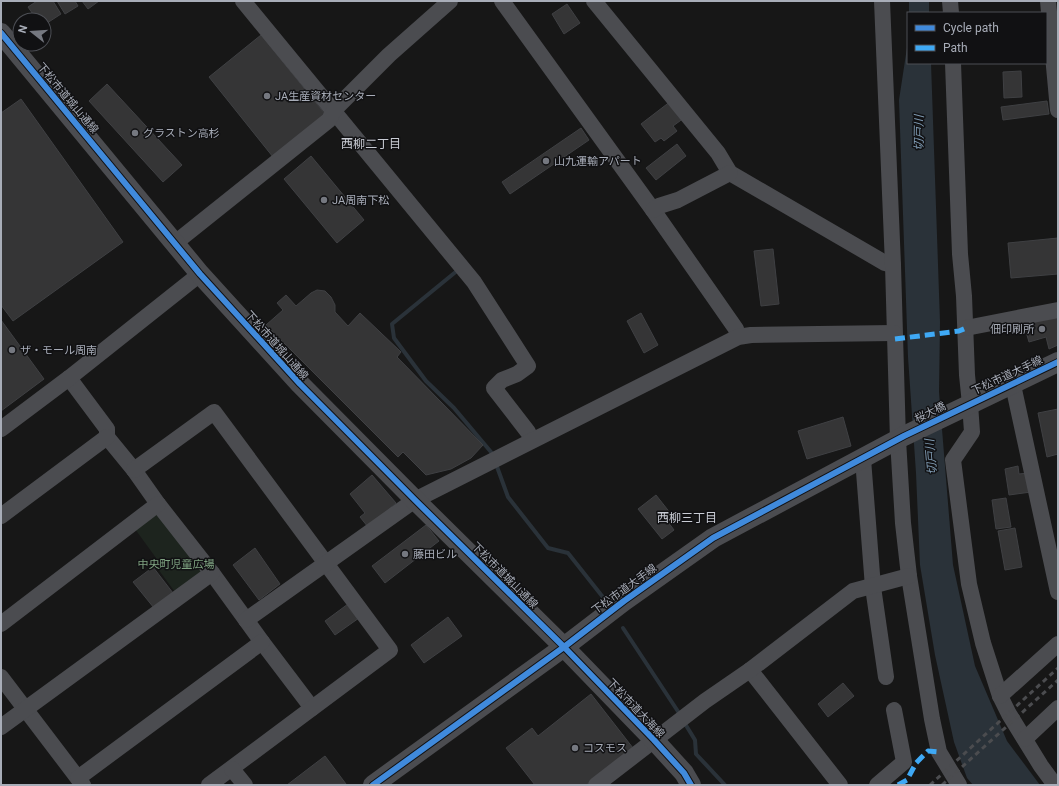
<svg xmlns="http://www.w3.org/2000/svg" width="1059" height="786" viewBox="0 0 1059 786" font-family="Roboto,'Noto Sans JP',sans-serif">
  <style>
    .green { fill: #1d241e }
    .water { fill: #2a3239 }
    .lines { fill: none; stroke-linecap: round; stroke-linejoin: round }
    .stream { stroke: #2a3239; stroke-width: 4 }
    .building { fill: #353536; stroke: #3f4043 }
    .minor { stroke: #4b4c50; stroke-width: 16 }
    .tertiary { stroke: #4b4c50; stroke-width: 20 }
    .rail { stroke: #4b4c4f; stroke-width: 3; stroke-dasharray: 5 4; stroke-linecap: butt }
    .quiet { stroke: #3fa9f5; stroke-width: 5; stroke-dasharray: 10 5; stroke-linecap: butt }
    .cycleway-casing { stroke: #111113; stroke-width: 8 }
    .cycleway { stroke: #408adc; stroke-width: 6 }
    .poi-dot { fill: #757880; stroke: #111113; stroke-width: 1.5 }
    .labels { text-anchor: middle; stroke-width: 3; stroke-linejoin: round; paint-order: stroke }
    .poi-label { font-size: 11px; fill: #a8adb8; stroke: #111113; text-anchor: start }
    .street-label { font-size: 11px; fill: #a8adb8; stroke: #111113 }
    .park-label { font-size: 11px; fill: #7fa381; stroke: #111113 }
    .water-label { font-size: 12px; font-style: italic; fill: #7f9bb3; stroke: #111113 }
    .neighbourhood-label { font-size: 12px; fill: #c9ccd4; stroke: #111113 }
  </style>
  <rect width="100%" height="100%" fill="#171717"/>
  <!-- green -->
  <path class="green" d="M157,512l46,59 -28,21 -20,-27 4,-3 -24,-33z"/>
  <!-- water -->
  <g class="water">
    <rect x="909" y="1" width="20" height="12"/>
    <path d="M908,41v22h23l9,259 -1,70 14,173 22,101 32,75 33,44h-67l-6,-7 -13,-36 -19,-87 -15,-90 -4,-92 -8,-116 -9,-257z"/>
  </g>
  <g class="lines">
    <!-- stream -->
    <g class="stream">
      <path d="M457,269l1,1 -66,54 2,14 32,43 28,27 37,44 3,6"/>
      <path d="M496,464l12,33 40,51 20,5 34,43"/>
      <path d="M623,628l58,88"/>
      <path d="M684,722l11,18 1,14 29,31"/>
    </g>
  </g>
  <!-- building -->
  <g class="building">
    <path d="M37,1h16l8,13 -17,11v-5h-7l-9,-13z"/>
    <path d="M57,1h18l3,5 -13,8z"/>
    <path d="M82,1h17l-11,8z"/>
    <path d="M567,4l13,19 -16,11 -12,-20z"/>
    <path d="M261,35l64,79 -52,43 -64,-80z"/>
    <path d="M1021,71l1,26 -18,1 -1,-26z"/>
    <path d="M107,84l75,81 -19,17 -74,-81z"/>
    <path d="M21,99l102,143 -110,79 -12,-16v-192z"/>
    <path d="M671,101l13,17 -11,8 4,5 -13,10 -3,-3 -6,4 -14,-18z"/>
    <path d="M1047,101l2,13 -46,6 -2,-13z"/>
    <path d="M581,128l8,12 -79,54 -8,-12z"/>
    <path d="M677,144l9,12 -30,24 -10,-12z"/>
    <path d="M311,156l53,64 -27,23 -53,-64z"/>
    <path d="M1058,238v36l-47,4 -3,-35z"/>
    <path d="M773,249l6,55 -18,2 -7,-55z"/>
    <path d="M317,290l8,1 6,6 4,8v7l13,14 12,-13 41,39 -4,5 86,88 -12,13 -20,11 -25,6 -23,-23 -5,5 -132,-132 17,-15 -6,-7 9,-8 10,11 15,-13z"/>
    <path d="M641,313l17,32 -14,8 -17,-32z"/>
    <path d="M1058,314v31l-9,4 -3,-12 -17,5 -6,-21z"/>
    <path d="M1,320l43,59 -43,32z"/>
    <path d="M1058,409v45l-11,3 -9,-44z"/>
    <path d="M843,417l8,29 -44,13 -9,-28z"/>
    <path d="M1018,466l1,8 9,-1 3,19 -22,3 -4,-26z"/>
    <path d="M372,475l24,28 -28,24 -8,-10 5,-4 -15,-19z"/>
    <path d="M656,495l15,19 -6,4 9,12 -12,9 -24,-30z"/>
    <path d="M1006,498l5,29 -15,2 -4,-29z"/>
    <path d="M426,525l13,16 -54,42 -13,-17z"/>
    <path d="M1015,528l7,39 -17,3 -7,-39z"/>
    <path d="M255,548l25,36 -21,16 -26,-35z"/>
    <path d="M153,567l20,26 -19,15 -21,-26z"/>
    <path d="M348,604l11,14 -24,17 -10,-14z"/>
    <path d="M448,617l14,19 -38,27 -13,-18z"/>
    <path d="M843,683l11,13 -26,21 -10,-13z"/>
    <path d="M591,694l42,54 -47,37h-51l-29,-37 26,-20 6,8z"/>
    <path d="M325,756l21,28 -59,1z"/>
  </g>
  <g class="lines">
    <!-- minor -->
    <g class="minor">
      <path d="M243,1l231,281 54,84 -11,8 -15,6 -8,8 34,44 4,8"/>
      <path d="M502,1l151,209 83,119 2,8"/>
      <path d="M594,1l124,152 12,20 155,90 8,2"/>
      <path d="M882,1l11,264 5,175 5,83 6,53 23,143 7,33 20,33"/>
      <path d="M950,1l1,12"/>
      <path d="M1048,1l10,109"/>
      <path d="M953,63l7,191 4,42 3,79 3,29 2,28 -19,28 16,124 14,59 17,53 9,18 32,52 14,19"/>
      <path d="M653,210l6,-4 19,-6 52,-27"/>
      <path d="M175,243l154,-123 5,-10 55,-55 61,-54"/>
      <path d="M966,328l92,-18"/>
      <path d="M69,378l38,51v8l27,33 24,34 54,69 50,69 50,66"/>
      <path d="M1013,385l45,207"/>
      <path d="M1,429l68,-51 131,-104"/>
      <path d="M863,459l10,128 13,90"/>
      <path d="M134,470l80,-58 176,238 -181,135"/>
      <path d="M1,516l106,-79"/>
      <path d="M246,620l169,-120 323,-163 13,-2 143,-2"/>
      <path d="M1,624l157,-120"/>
      <path d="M750,670l90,115"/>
      <path d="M1,677l82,108"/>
      <path d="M1000,696l58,-52"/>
      <path d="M1,727l211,-154"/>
      <path d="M1025,739l33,-31"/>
      <path d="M232,769l13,16"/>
      <path d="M78,778l184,-136"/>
      <path d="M596,785l109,-84 45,-31 103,-79 56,-15"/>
      <path d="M877,785l27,-23 -10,-52"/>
    </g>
    <!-- tertiary -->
    <g class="tertiary">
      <path d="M1,33l199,241 100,110 115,116 149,147 90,93 30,33 7,12"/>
      <path d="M373,785l191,-138 60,-46 89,-63 191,-102 154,-74"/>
    </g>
    <!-- rail -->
    <g class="rail">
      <path d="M930,785l128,-117"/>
      <path d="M942,785l116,-105"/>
    </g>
    <!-- quiet -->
    <g class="quiet">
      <path d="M895,339l64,-8 7,-3"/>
      <path d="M898,785l9,-5 9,-17 12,-12 11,1"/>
    </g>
    <defs>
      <g id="cycleway">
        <path d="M1,33l199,241 100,110 115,116 149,147 90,93 30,33 7,12"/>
        <path d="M373,785l191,-138 60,-46 89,-63 191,-102 154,-74"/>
      </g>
    </defs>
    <!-- cycleway casing -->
    <use href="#cycleway" class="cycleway-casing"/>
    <!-- cycleway -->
    <use href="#cycleway" class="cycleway"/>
  </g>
  <!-- markers -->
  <g class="poi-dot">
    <circle cx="267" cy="96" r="4"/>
    <circle cx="135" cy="133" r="4"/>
    <circle cx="546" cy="161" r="4"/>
    <circle cx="324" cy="200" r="4"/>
    <circle cx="1042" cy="329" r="4"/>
    <circle cx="12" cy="350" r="4"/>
    <circle cx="405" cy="554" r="4"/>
    <circle cx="575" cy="748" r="4"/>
  </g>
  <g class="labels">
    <!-- poi labels -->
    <g class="poi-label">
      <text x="275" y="100">JA生産資材センター</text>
      <text x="143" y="137">グラストン高杉</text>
      <text x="554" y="165">山九運輸アパート</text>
      <text x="332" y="204">JA周南下松</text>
      <text x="1034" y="333" text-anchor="end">佃印刷所</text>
      <text x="20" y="354">ザ・モール周南</text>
      <text x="413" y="558">藤田ビル</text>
      <text x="583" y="752">コスモス</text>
    </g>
    <!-- street labels -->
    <g class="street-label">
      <text transform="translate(68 98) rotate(50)" y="4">下松市道城山通線</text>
      <text transform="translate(277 345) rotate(48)" y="4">下松市道城山通線</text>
      <text transform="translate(1007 375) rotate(-25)" y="4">下松市道大手線</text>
      <text transform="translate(930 412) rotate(-26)" y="4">桜大橋</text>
      <text transform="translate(505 575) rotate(45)" y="4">下松市道城山通線</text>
      <text transform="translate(624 589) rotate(-36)" y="4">下松市道大手線</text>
      <text transform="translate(636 708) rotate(46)" y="4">下松市道大海線</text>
    </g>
    <!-- park labels -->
    <g class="park-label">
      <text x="176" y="568">中央町児童広場</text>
    </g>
    <!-- water labels -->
    <g class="water-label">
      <text transform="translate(919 133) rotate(-89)" y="4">切戸川</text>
      <text transform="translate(931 457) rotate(-95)" y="4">切戸川</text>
    </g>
    <!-- neighbourhood labels -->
    <g class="neighbourhood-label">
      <text x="371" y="148">西柳二丁目</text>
      <text x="687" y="522">西柳三丁目</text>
    </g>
  </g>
  <!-- border -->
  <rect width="1059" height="786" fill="none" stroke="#a8adb8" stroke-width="4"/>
  <!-- legend -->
  <rect x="907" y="12" width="140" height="52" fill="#111113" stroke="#4d4f55"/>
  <rect x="915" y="25" width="20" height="6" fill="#408adc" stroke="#4d4f55"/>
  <text x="943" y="32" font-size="12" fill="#a8adb8">Cycle path</text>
  <rect x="915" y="45" width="20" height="6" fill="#3fa9f5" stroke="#4d4f55"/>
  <text x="943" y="52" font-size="12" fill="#a8adb8">Path</text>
  <!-- north arrow -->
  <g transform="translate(32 32) rotate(287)"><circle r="19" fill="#111113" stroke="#4d4f55"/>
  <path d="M0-3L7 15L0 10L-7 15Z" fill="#757880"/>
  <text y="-6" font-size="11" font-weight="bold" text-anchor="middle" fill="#a8adb8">N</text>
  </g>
</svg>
